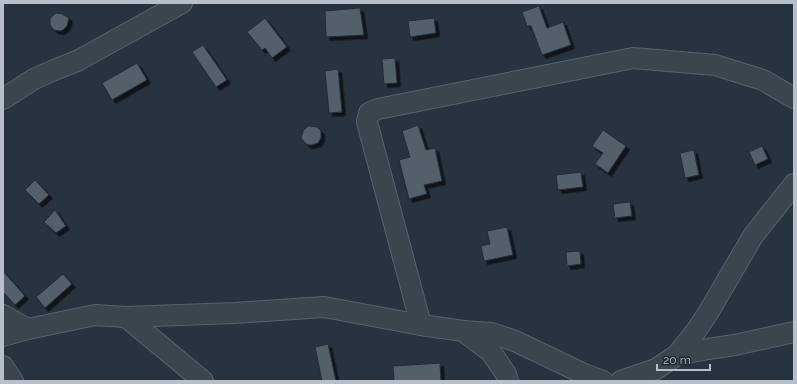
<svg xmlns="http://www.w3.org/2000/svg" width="797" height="384" viewBox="0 0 797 384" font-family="Raleway,sans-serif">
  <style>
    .building { fill: #52606b; stroke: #212c35; filter: url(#shadow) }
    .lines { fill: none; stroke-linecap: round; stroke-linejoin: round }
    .street-casing { stroke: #58636c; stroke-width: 22 }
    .street { stroke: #3b454e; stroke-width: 20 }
  </style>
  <defs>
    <filter id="shadow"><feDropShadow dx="3.5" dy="3.5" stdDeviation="0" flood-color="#0009"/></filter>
  </defs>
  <rect width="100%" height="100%" fill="#27333e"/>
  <!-- building -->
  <g class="building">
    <path d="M539,6l8,22 16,-6 8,23 -29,10 -11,-29h-4l-5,-14z"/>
    <path d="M360,8l4,27 -38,2 -1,-26z"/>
    <path d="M56,13l6,1 7,4 -2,8 -4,4 -3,1 -6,-1 -4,-5v-6l1,-2z"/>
    <path d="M265,18l22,29 -15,11 -7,-10 -3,2 -15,-18z"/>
    <path d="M434,18l2,15 -26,4 -2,-16z"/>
    <path d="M203,45l24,35 -11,7 -24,-35z"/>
    <path d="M395,58l2,25 -13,1 -2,-25z"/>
    <path d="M137,63l10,17 -35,20 -10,-17z"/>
    <path d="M338,69l4,43 -13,1 -4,-42z"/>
    <path d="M418,125l8,25 9,-2 7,33 -18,4 3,9 -18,5 -10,-39 11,-3 -8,-26z"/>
    <path d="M308,126h2l7,1 4,4v7l-3,5 -6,2h-4l-3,-2 -4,-5 2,-7z"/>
    <path d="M603,130l23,16 -18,27 -13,-9 8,-11 -11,-7z"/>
    <path d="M762,146l6,13 -13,6 -6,-13z"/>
    <path d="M694,150l5,25 -14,3 -5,-25z"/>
    <path d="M581,172l2,15 -25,3 -2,-15z"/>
    <path d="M35,180l14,15 -10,9 -14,-14z"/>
    <path d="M630,202l2,14 -17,2 -2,-14z"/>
    <path d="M55,210l11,16 -10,7 -12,-11z"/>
    <path d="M507,227l6,28 -29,6 -3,-15 9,-2 -3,-13z"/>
    <path d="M580,251l1,13 -14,2 -1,-14z"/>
    <path d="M3,271l22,25 -10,9 -12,-13z"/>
    <path d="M63,274l9,10 -27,24 -9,-11z"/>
    <path d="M328,344l8,37h-14l-7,-34z"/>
    <path d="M440,363l1,18h-47l-1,-15z"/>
  </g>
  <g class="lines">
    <defs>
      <g id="street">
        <path d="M3,99l31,-20 18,-8 27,-11 103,-57"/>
        <path d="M3,315l25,14"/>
        <path d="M126,317l77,64"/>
        <path d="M421,325l-54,-203 2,-9 9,-4 255,-51 82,7 48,15 31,18"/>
        <path d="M463,331l28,21 15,22 2,7"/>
        <path d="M3,336l25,-7 67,-14 31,2 109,-4 89,-6 97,18 42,6 28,2 24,8 69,33 19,7"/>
        <path d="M677,355l19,-24 12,-18 45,-77 41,-52"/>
        <path d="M3,366l10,15"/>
        <path d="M621,381l35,-12 21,-14 31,-6 27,-4 59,-13"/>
      </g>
    </defs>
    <!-- street casing -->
    <use href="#street" class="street-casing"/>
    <!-- street -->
    <use href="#street" class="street"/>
  </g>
  <!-- border -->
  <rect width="797" height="384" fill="none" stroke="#b7c0c9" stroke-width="8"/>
  <!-- scale -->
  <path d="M657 364v6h53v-6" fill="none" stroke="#b7c0c9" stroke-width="2"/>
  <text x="663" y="364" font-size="12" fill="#b7c0c9" stroke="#1f2a33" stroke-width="3" paint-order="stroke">20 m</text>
</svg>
